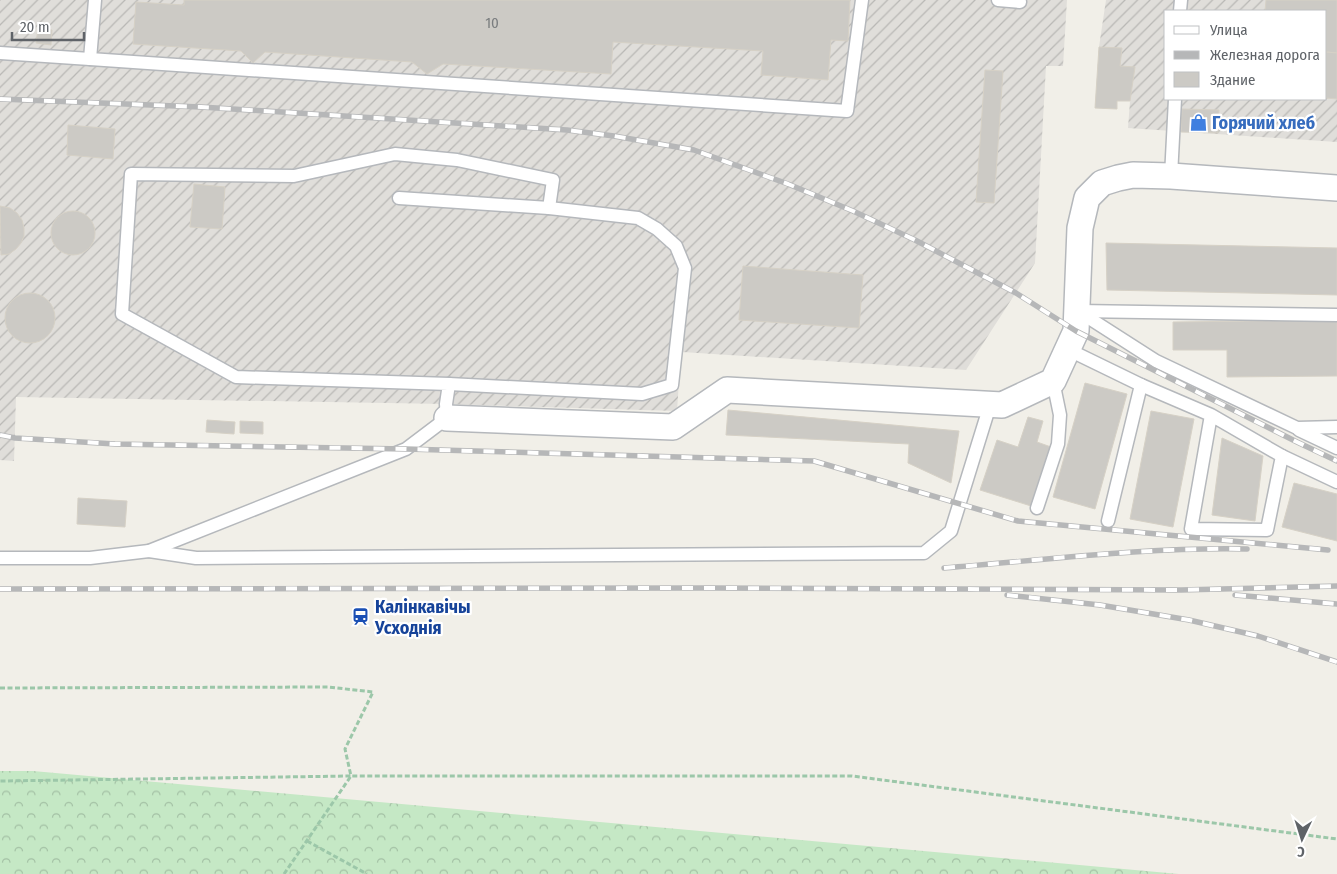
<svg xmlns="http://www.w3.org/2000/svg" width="1337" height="874" viewBox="0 0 1337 874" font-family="'Fira Sans Condensed',sans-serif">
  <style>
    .industrial { fill: url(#industrial-furrows); fill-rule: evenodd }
    .forest { fill: url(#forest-crowns) }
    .building { fill: #cccac5; stroke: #d6d1c6 }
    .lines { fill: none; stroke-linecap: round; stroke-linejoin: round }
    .lane-casing { stroke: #b5b8bc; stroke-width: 15 }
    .street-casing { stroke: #b5b8bc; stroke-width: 28 }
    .path { stroke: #9cc7a9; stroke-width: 3; stroke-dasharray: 5 2.5; stroke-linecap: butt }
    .lane { stroke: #fff; stroke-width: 12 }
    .street { stroke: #fff; stroke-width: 25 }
    .rail-casing { stroke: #b6b7b8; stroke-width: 5.5 }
    .rail { stroke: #fff; stroke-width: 4; stroke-dasharray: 11; stroke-linecap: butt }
    .labels { text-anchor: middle; stroke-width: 4.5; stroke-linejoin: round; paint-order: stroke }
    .number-label { font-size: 15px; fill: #7a7d7f }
    .shop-label { font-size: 18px; font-weight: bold; fill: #366cbe; stroke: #fff; text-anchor: start }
    .transit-label { font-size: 18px; font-weight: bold; fill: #164399; stroke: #fff; text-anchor: start }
  </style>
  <defs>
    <pattern id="industrial-furrows" width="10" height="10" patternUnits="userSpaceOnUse" patternTransform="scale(1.25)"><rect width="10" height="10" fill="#e0deda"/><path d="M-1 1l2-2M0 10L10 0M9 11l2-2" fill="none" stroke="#b9b8b5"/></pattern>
    <pattern id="forest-crowns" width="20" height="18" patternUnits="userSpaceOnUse" patternTransform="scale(1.25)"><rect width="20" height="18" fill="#c5e8c5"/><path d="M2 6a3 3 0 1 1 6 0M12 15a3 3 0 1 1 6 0" fill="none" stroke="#a3c0a4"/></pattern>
  </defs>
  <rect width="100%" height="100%" fill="#f1efe8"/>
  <!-- industrial -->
  <g class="industrial">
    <path d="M0,0h1067l-4,66h-17l-11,197 -69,107 -284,-18 -2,14 -3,45 -231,-7 -430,-7 -2,64 -14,-1z"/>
    <path d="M1106,0h231v142l-209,-14 2,-27h-13v8l-22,-1 4,-61zM1166,11h160v88h-160z"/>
  </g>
  <!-- forest -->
  <path class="forest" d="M0,771h33l1146,103h-1179z"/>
  <!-- building -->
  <g class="building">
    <path d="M184,0h666l-2,41 -17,-1 -3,40 -67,-5 2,-24 -150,-9 -2,32 -168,-10 -16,10 -15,-12 -147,-10 -12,11 -12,-12 -108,-7 3,-42 48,3z"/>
    <path d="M1266,0h71v53l-11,-1v-41h-61z"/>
    <path d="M38,29l14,1 -1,15 -15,-2z"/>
    <path d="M1099,47l23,1 -2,18 15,1 -5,34h-13v8l-22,-1z"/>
    <path d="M1326,52l11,1v46l-11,-1z"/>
    <path d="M985,70l18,1 -9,132 -18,-1z"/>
    <path d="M1182,109l37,1 -1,23 -37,-1z"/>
    <path d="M68,125l47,4 -2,30 -46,-4z"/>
    <path d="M194,184l31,3 -3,42 -32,-2z"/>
    <path d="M0,206l10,2 7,5 5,7 2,8v8l-3,7 -5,6 -7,5 -8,1z"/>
    <circle cx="73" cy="233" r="22"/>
    <path d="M1106,243l231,5v47l-230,-5z"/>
    <path d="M743,266l120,9 -4,53 -120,-8z"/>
    <circle cx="30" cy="318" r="25"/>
    <path d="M1337,320v56l-110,1v-27h-54v-28z"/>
    <path d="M1085,383l42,11 -32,115 -42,-12z"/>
    <path d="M728,410l231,21 -8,52 -43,-20 1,-19 -183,-9z"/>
    <path d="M1151,411l43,8 -21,108 -43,-8z"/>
    <path d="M1028,417l15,4 -6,21 14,5 -20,59 -51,-16 17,-50 21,7z"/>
    <path d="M207,420l28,2 -1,12 -28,-2z"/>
    <path d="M240,421l23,1v12l-23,-1z"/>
    <path d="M1222,438l41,18 -8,65 -43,-6z"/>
    <path d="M1294,483l43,11v47l-55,-14z"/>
    <path d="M78,498l49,3 -2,26 -48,-3z"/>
  </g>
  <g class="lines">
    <defs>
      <g id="lane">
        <path d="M95,0l-5,59 757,52 15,-111"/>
        <path d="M998,0l22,2"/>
        <path d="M1180,11l1,-11"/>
        <path d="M0,53l90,6"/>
        <path d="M1171,176l4,-77"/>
        <path d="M1078,311l78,50 141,67 40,-1"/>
        <path d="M1078,311l259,4"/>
        <path d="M1067,349l74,36 -33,136"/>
        <path d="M449,384l193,10 30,-9 13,-117 -9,-22 -19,-17 -19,-11 -89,-10"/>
        <path d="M1141,385l70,30 -20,114 76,1 15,-74 -71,-41"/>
        <path d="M1299,430l38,18"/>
        <path d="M1282,456l55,26"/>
        <path d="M1037,508l21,-64 2,-29 -7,-34"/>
        <path d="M149,551l47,7 728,-5 27,-22 39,-126"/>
        <path d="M0,558h90l59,-7 257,-102 41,-31 -1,-14 3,-20 -213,-7 -114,-63 9,-140 163,2 101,-22 62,6 96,20 -4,28 -150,-10"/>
      </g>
      <path id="street" d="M447,418l226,9 54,-37 275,15 51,-24 23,-50 4,-103 7,-30 15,-15 16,-5 15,-3 38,1 166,12"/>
    </defs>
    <!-- lane casing -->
    <use href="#lane" class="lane-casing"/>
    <!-- street casing -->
    <use href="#street" class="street-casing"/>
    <!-- path -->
    <g class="path">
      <path d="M0,688l328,-1 45,5 -28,57 6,27 -351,5"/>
      <path d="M307,841l60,33"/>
      <path d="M284,874l67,-98h501l485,63"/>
    </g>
    <!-- lane -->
    <use href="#lane" class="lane"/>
    <!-- street -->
    <use href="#street" class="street"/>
    <defs>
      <g id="rail">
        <path d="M0,99l201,8 366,23 47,6 80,14 94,34 65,27 62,29 101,53 60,38 221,111 40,19"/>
        <path d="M0,435l15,3 100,6 291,5 408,12 204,60 310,29"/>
        <path d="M944,568c101,-8 202,-21 303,-19"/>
        <path d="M0,589l710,-1 471,2 156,-4"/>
        <path d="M1007,595l93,10 89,15 69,16 79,26"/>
        <path d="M1235,595l102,9"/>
      </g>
    </defs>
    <!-- rail casing -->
    <use href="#rail" class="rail-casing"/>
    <!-- rail -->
    <use href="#rail" class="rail"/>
  </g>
  <!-- icons -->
  <defs>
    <symbol id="shop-bare" viewBox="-9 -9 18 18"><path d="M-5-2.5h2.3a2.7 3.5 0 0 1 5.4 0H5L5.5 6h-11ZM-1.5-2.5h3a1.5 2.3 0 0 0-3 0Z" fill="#3f7fe0" stroke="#fff" stroke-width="2.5" paint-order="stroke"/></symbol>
    <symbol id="station-bare" viewBox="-9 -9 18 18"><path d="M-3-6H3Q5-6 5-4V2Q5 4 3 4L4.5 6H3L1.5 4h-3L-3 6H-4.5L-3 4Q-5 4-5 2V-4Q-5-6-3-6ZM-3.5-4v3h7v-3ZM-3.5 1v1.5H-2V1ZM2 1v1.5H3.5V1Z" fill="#1a4fb4" stroke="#fff" stroke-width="2.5" paint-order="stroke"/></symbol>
  </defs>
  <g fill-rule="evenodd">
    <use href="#shop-bare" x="1186" y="110" width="25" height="25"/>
    <use href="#station-bare" x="348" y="604" width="25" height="25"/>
  </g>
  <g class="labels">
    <!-- number labels -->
    <g class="number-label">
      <text x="492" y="28">10</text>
    </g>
    <!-- shop labels -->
    <g class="shop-label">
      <text x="1212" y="129">Горячий хлеб</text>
    </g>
    <!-- transit labels -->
    <g class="transit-label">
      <text x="375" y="613">Калінкавічы<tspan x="375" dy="21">Усходнія</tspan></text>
    </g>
  </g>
  <!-- legend -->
  <rect x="1164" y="10" width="162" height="90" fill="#ffffff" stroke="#bfc1c3"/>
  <rect x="1174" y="26" width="25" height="8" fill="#ffffff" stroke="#bfc1c3"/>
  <text x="1210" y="35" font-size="15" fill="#5f6368">Улица</text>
  <rect x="1174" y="51" width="25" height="8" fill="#b6b7b8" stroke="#bfc1c3"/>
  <text x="1210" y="60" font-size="15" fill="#5f6368">Железная дорога</text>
  <rect x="1174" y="72" width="25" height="15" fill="#cccac5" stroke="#bfc1c3"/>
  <text x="1210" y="85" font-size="15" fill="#5f6368">Здание</text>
  <!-- north arrow -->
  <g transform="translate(1302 839) rotate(184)" stroke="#ffffff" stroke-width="4" paint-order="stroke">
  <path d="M0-4L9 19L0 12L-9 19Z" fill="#5f6368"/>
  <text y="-8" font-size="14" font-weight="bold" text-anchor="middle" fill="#5f6368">С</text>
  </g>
  <!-- scale -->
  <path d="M12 32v8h72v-8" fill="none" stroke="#5f6368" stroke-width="2.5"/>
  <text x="20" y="32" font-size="15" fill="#5f6368" stroke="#ffffff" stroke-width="4" paint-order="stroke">20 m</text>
</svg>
